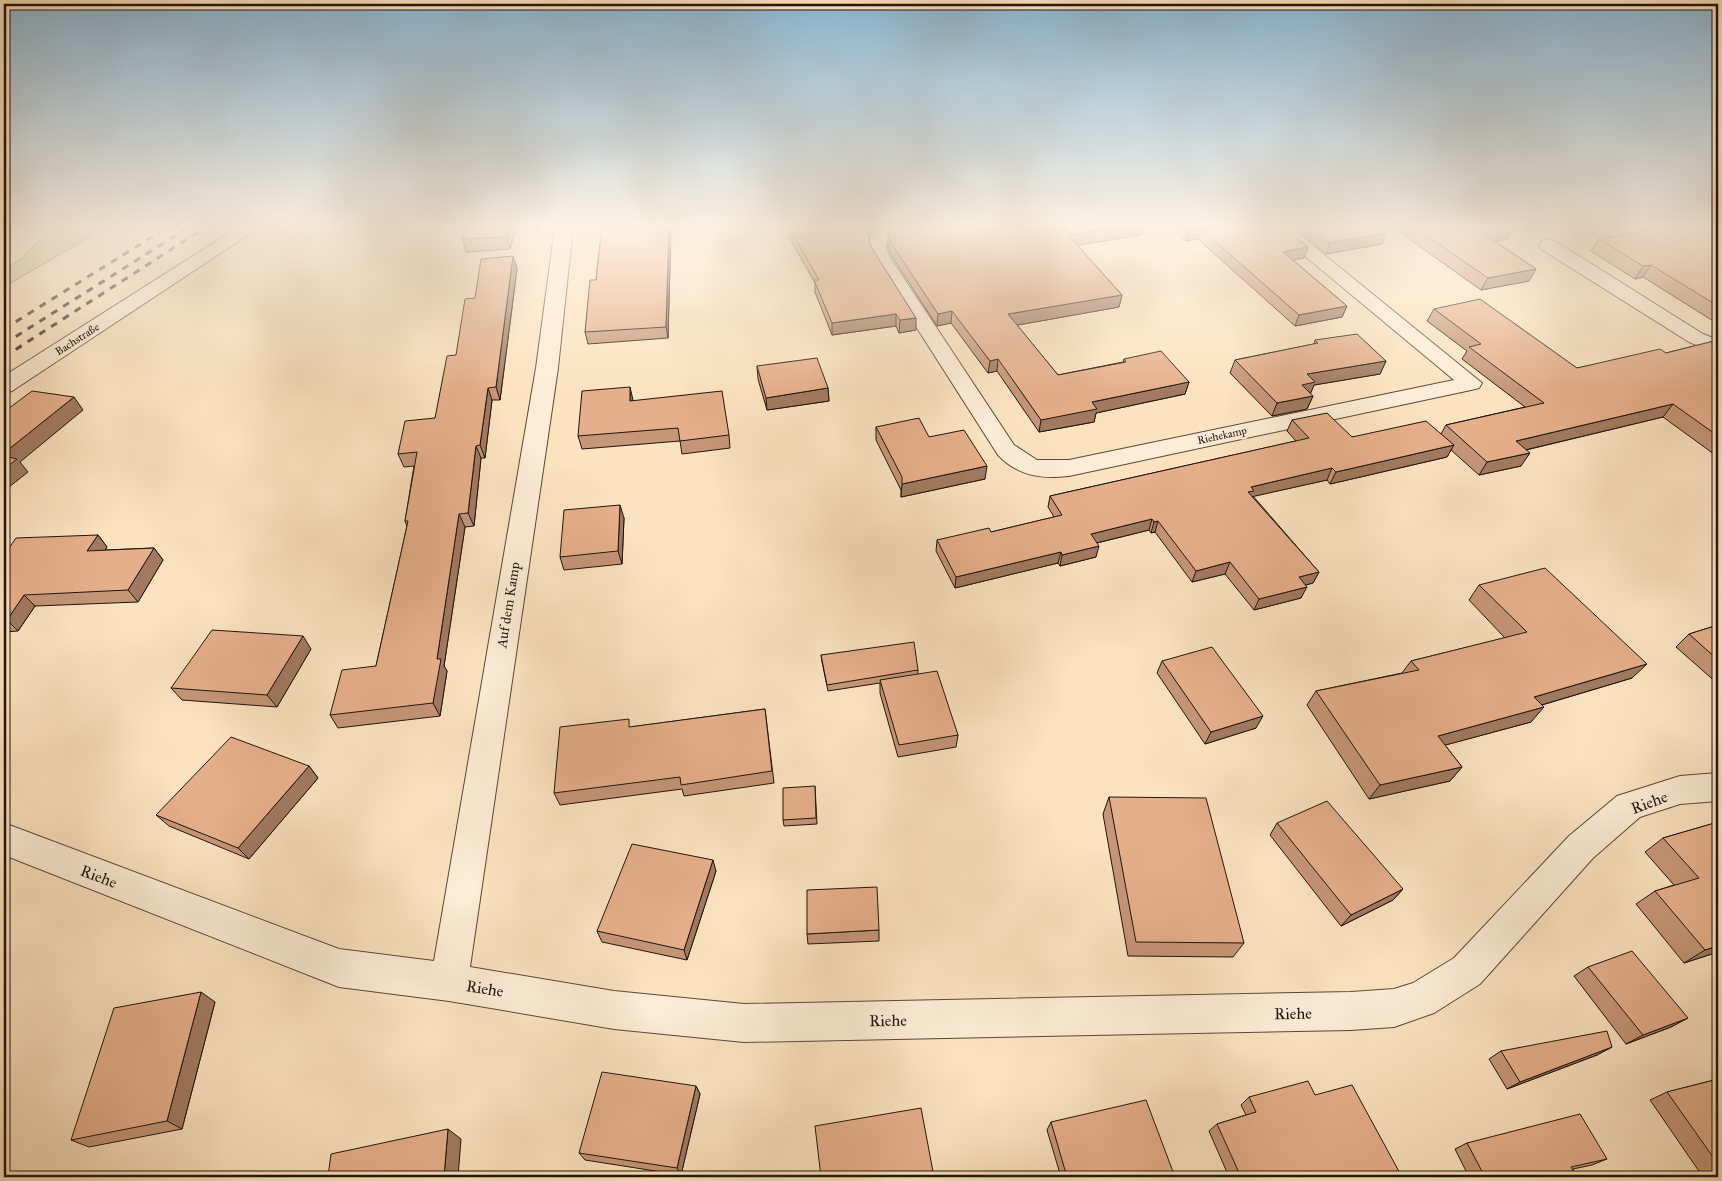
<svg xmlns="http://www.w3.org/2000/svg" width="1722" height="1181" viewBox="0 0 1722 1181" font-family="'IM FELL Great Primer',serif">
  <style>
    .green { fill: #c1c391; stroke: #706c4e }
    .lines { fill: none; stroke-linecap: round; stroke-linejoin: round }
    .minor-casing { stroke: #574839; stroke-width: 2 }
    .minor { fill: #fdedd6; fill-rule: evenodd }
    .rail { stroke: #20140c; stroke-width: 3; stroke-dasharray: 7 7; stroke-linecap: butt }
    .wall { fill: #c69678; stroke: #20140c }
    .shaded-wall { fill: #a17a61; stroke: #20140c }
    .building { fill: #e6af8b; stroke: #20140c }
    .labels { text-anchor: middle; stroke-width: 4.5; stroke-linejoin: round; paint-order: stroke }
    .far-street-label { font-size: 11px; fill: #20140c; stroke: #fdedd6 }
    .street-label { font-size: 14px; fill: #20140c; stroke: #fdedd6 }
    .near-street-label { font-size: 16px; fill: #20140c; stroke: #fdedd6 }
  </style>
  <rect width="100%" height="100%" fill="#fce3c0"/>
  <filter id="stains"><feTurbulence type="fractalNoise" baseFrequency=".004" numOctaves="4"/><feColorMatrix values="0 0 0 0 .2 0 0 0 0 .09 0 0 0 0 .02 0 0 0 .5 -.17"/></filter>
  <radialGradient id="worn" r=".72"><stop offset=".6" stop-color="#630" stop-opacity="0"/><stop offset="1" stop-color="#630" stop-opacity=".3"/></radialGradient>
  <!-- green -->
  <path class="green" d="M52,227h55l-103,60v-18l16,-9z"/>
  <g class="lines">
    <defs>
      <g id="minor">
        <path d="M239,227h21l-248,164 -8,2v-17z"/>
        <path d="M555,227h18l-15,141 -88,599 144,24 130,13 607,-12 43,-3 19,-6 41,-25 115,-122 48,-40 63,-20 38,-3v28l-38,3 -40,13 -47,41 -113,126 -46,29 -40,14 -43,3 -607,12 -130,-13 -165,-28 -110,-14 -335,-132v-32l335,126 95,12 102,-593z"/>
        <path d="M883,227h27l-3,4 -19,8 -2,8 3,9 125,189 23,15h32l385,-80 -184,-153h20l192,156 -3,5 -8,2 -402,86c-28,3 -51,0 -71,-21l-127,-199c-5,-15 -1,-21 12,-29z"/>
        <path d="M1548,239l7,2 148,93 15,6v14l-29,-12 -148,-93 -2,-4 2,-4z"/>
      </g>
    </defs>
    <!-- minor casing -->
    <use href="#minor" class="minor-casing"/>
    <!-- minor -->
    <use href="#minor" class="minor"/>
    <!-- rail -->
    <g class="rail">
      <path d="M4,329l164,-102"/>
      <path d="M4,344l185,-117"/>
      <path d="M4,357l202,-130"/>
    </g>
  </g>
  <!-- wall -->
  <g class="wall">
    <path d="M516,227l-6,22 -44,3 -4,-13z"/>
    <path d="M602,227h69l-3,111 -80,6 -3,-12 11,-52z"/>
    <path d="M789,227h91l-9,7 -2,5 1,6 46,85 -17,3 -3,-7 -64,9 -17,-43v-9l-26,-46z"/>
    <path d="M895,227h248l-2,8 -64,10 45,50 -3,12 -102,18 41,50 65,-13 1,-3 65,23 -4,12 -89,19 -2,9 -55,10 -42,-61 -9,2 -37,-50 -14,3 -46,-71 -3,-8v-12z"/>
    <path d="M1171,227h112l25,20 -4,11 -11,2 54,46 -5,11 -47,9 -97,-87 -12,2z"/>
    <path d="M1293,227h84l5,17 -56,10z"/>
    <path d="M1396,227h117l-6,12 -12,2 41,28 -7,12 -48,9 -86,-61z"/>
    <path d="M1718,227v97l-75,-47 -8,2 -44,-28 8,-12z"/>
    <path d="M513,256l4,13 -17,131h-8l-7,58h-4l-7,68 -9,1 -21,139 3,5 -7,45 -102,12 -8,-13 46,-49 31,-140 -2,-5 9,-55 -10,1 -6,-13 37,-36 40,-120z"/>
    <path d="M1434,309l143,59 89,-15 52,-13v117l-55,-40 -137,33 -5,16 -42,9 -28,-25 -4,7 -117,27 -3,-4 -74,16 66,76 -6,11 -7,2 -5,13 -47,12 -29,-36 -33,8 -37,-50 -4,1 -2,-3 -52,13 -1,14 -36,9 -2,-3 -103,25 -19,-37 1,-11 54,-8 63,-15 -6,-10 2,-11 246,-55 -9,-10 5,-11 60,17 89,-3 5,-9 79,-18 -63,-48 5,-8 -40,-30z"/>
    <path d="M1315,340l71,21 -6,13 -66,11 -4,8 3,3 -6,13 -35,7 -42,-43 5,-13 79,-16z"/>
    <path d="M757,366l71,22 1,13 -62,9 -9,-31z"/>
    <path d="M633,401l96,34 1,13 -48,6 -2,-13 -98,8 -4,-13z"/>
    <path d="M876,427l109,52 -84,18v-7l-25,-50z"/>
    <path d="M624,518l-2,46 -58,6 -4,-13z"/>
    <path d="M98,535l9,12 -2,3 49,-2 9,12 -25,42 -103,4 -17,25 -14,1v-77z"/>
    <path d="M1479,585l153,93 -90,27 -11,17 -86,23 17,22 -12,14 -81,18 -62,-94 9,-14 86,-18 9,-12 94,-23 -36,-38z"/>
    <path d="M1718,625v59l-42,-37 13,-13z"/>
    <path d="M311,649l-34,58 -95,-7 -11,-12z"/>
    <path d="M821,655l97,15v4l40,61 -2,12 -58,10 -18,-64v-10l-52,8 -6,-29z"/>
    <path d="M1162,661l94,67 -51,16 -48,-71z"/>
    <path d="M765,709l9,74 -90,13 -2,-7 -122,16 -6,-12 77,-66z"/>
    <path d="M309,766l9,12 -69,81 -80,-33 -13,-11z"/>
    <path d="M815,786l2,38 -33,2 -1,-6z"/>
    <path d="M1109,797l135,146 -11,14 -105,-1 -25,-142z"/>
    <path d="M1718,822v130l-34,11 -48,-59 19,-13 19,-6 -29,-33 18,-14z"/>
    <path d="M1277,823l126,66 -10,11 -52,26 -71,-91z"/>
    <path d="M716,871l-29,89 -85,-18 -5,-11z"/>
    <path d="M879,930v11l-71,3 -1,-10z"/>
    <path d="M1588,967l100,51 -17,9 -45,17 -52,-68z"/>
    <path d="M215,1002l-33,127 -93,18 -18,-7z"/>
    <path d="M1612,1047l-15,8 -90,34 -18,-30 12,-8z"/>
    <path d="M1718,1079v98h-15l-53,-77 17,-8z"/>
    <path d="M696,1086l4,8 -19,81 -96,-15 -6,-7z"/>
    <path d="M1315,1095l87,82h-173l-20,-46 8,-7 29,-9 -5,-10 8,-8z"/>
    <path d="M1051,1122l124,55h-114l-14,-47z"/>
    <path d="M1467,1143l140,16 -15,6 -19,4 4,8h-108l-14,-28z"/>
  </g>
  <!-- shaded-wall -->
  <g class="shaded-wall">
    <path d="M509,227h7l-6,22 -4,-12z"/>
    <path d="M669,227h2l-3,111 -2,-11z"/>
    <path d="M869,227h11l-9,7 -4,8v-11z"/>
    <path d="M1122,227h21l-2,8 -75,12 2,-12z"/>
    <path d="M1513,227l-6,12 -31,6 6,-12z"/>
    <path d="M1201,229l-3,10 -12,2 3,-10z"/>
    <path d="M1386,233l-4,11 -56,10 4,-11z"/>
    <path d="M1308,247l-4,11 -24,4 3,-10z"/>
    <path d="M513,256l4,13 -17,131 -4,-13z"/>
    <path d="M1651,265l-8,12 -8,2 8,-13z"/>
    <path d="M1536,269l-7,12 -48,9 7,-12z"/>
    <path d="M1122,295l-3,12 -112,20 1,-13z"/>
    <path d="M1347,306l-5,11 -47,9 4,-11z"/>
    <path d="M952,311l-1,12 -14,3 1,-12z"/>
    <path d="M896,314v12l-64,9v-12z"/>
    <path d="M916,318v12l-17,3 1,-13z"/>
    <path d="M998,359l-1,12 -9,2 2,-12z"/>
    <path d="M1386,361l-6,13 -66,11 -4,10 -14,3 11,-24z"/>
    <path d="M1189,382l-4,12 -89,19 -2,9 -55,10 2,-12 51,-18z"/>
    <path d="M630,387l3,13 -1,14 -2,-13z"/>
    <path d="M488,388l4,12 -7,58 -5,-13z"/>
    <path d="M828,388l1,13 -62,9 -1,-12z"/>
    <path d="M1313,396l-6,13 -35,7 5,-13z"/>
    <path d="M74,397l9,13 -63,52 8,10 -24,19v-38z"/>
    <path d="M1673,404l-10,13 -155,37 8,-13z"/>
    <path d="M1454,445l-7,12 -117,27 6,-12z"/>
    <path d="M476,446l5,12 -7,68 -6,-13z"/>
    <path d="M1530,453l-9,13 -42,9 8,-13z"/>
    <path d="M987,466l-2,13 -84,18 1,-13z"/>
    <path d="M1332,468l-5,12 -76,17 -7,6 7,-16z"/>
    <path d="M620,505l4,13 -2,46 -4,-13z"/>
    <path d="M459,514l6,13 -21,139 3,5 -7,45 -7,-13 4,-44z"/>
    <path d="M1152,519l-3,11 -61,15 3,-11z"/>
    <path d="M1158,521l-3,11 -4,1 3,-11z"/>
    <path d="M98,535l9,12 -10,15 -10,-11z"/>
    <path d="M1099,546l-3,11 -36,9 2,-11z"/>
    <path d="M154,548l9,12 -25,42 -10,-12z"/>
    <path d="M1061,552l-3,11 -103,25 1,-11z"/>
    <path d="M1230,562l-5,12 -33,8 4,-11z"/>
    <path d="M1319,572l-6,11 -20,5 6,-11z"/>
    <path d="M1307,587l-6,11 -47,12 5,-11z"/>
    <path d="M24,595l11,11 -17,25 -11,-11z"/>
    <path d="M303,636l8,13 -34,58 -10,-12z"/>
    <path d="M1647,664l-15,14 -111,33 13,-14z"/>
    <path d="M1544,707l-13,15 -104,28 11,-14z"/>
    <path d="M1263,716l-7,12 -51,16 6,-12z"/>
    <path d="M309,766l9,12 -69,81 -11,-11z"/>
    <path d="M1462,767l-12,14 -81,18 11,-14z"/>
    <path d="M713,860l3,11 -29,89 -3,-10z"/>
    <path d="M1403,889l-10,11 -52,26 10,-11z"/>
    <path d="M1718,946v6l-34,11 21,-13z"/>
    <path d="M201,992l14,10 -33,127 -15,-8z"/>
    <path d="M1688,1018l-17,9 -45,17 17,-9z"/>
    <path d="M1612,1047l-15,8 -90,34 13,-7z"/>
    <path d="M696,1086l4,8 -19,81 -4,-7z"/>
    <path d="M448,1129l13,10 -3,38h-14z"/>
  </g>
  <!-- building -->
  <g class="building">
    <path d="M466,227h43l-3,10 -44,2z"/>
    <path d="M602,227h67l-3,100 -81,5 5,-52h6z"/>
    <path d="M789,227h80l-2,4 3,14 46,73 -16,2 -4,-6 -64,9 -18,-43h5z"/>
    <path d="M895,227h227l-54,8 54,60 -114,19 50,61 68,-13 -2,-3 37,-8 28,31 -97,20 5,7 -56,11 -43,-61 -8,2 -38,-50 -14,3 -47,-71 -3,-8 2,-6z"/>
    <path d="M1185,227h98l25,20 -25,5 64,54 -48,9 -98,-86 -12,2z"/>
    <path d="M1309,227h68l9,6 -56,10z"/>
    <path d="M1414,227h99l-31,6 54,36 -48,9z"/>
    <path d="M1663,227h55v79l-67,-41 -8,1 -44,-27z"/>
    <path d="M513,256l-17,131 -8,1 -8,57 -4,1 -8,67 -9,1 -22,145h4l-8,44 -103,12 12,-45 34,-4 32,-145h-3l12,-69 -19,2 7,-33 30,-3 12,-62 9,-1 9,-56 10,-1 6,-39z"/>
    <path d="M1480,299l97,69 83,-19 6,4 52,-13v96l-45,-32 -157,37 14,12 -43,9 -41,-37 98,-22 -75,-56 12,-3 -47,-35z"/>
    <path d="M1357,334l29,27 -79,13 8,8 -13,3 11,11 -36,7 -42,-43 83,-17 -3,-3z"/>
    <path d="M817,358l11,30 -62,10 -9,-32z"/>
    <path d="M630,387v14l92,-10 7,44 -49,6 -2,-13 -100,8 4,-45z"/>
    <path d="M32,391l42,6 -70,56v-41z"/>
    <path d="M1327,413l25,24 74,-16 28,24 -118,27 -4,-4 -81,19 3,4 -6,1 71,80 -20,5 8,10 -48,12 -29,-37 -34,9 -38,-50 -4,1 -2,-3 -61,15 8,12 -37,9 -1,-3 -105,25 -19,-37 52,-12 2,4 71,-17 -12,-19 259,-58 -17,-18z"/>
    <path d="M919,418l10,19 35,-7 23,36 -85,18v-7l-26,-50z"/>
    <path d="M4,456l13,3 -13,10z"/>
    <path d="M620,505l-2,46 -58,6 4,-47z"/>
    <path d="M98,535l-11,16 67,-3 -26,42 -104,5 -17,25h-3v-65l12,-17z"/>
    <path d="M1545,568l102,96 -113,33 10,10 -106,29 24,31 -82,18 -64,-94 103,-21 -8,-9 116,-29 -48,-47z"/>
    <path d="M1718,625v35l-29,-26z"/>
    <path d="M212,630l91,6 -36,59 -96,-7z"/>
    <path d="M914,642l4,28 -91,15 -6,-30z"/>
    <path d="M1212,647l51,69 -52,16 -49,-71z"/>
    <path d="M937,671l21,64 -59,10 -19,-65z"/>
    <path d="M765,709l7,62 -91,14 -1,-8 -126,16 6,-66 69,-8v8z"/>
    <path d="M231,737l78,29 -71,82 -82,-33z"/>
    <path d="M815,786l1,32 -33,2v-32z"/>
    <path d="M1109,797l97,1 38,145 -108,-1z"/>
    <path d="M1327,801l76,88 -52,26 -74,-92z"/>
    <path d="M1718,822v124l-13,4 -50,-59 44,-13 -36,-40z"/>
    <path d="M632,844l81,16 -29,90 -87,-19z"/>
    <path d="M877,887l2,43 -72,4v-44z"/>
    <path d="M1632,951l56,67 -45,17 -55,-68z"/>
    <path d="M201,992l-34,129 -96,19 43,-132z"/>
    <path d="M1607,1031l5,16 -92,35 -19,-31z"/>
    <path d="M602,1072l94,14 -19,82 -98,-15z"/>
    <path d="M1718,1079v85l-51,-72z"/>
    <path d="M1308,1081l7,14 37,-10 50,92h-161l-24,-53 39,-12 -7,-15z"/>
    <path d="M1146,1100l29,77h-108l-16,-55z"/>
    <path d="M921,1108l13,69h-113l-6,-51z"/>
    <path d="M1580,1114l27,45 -36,8 6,10h-92l-18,-34z"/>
    <path d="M448,1129l-4,48h-116l3,-23z"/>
  </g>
  <!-- sky -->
  <linearGradient id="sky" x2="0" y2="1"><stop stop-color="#8bb8d6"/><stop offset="0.58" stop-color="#fef2e3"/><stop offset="1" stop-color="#fef2e3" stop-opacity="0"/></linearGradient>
  <rect width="1722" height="392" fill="url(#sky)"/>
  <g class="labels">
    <!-- far-street labels -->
    <g class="far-street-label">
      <text transform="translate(77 339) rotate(-33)" y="4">Bachstraße</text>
      <text transform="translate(1222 435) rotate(-12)" y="4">Riehekamp</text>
    </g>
    <!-- street labels -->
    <g class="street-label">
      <text transform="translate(508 605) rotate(-81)" y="5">Auf dem Kamp</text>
    </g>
    <!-- near-street labels -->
    <g class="near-street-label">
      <text transform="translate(1649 802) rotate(-21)" y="6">Riehe</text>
      <text transform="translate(99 876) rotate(21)" y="6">Riehe</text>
      <text transform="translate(485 988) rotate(9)" y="6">Riehe</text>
      <text transform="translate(1293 1013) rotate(-1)" y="6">Riehe</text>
      <text transform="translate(888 1020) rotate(-1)" y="6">Riehe</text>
    </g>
  </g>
  <!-- margin -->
  <rect width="1722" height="1181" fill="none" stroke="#fce3c0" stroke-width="20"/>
  <rect x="5" y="5" width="1712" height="1171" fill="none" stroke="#20140c" stroke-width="2.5"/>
  <rect x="10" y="10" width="1702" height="1161" fill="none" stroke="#20140c"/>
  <rect width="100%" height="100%" filter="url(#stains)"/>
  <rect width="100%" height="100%" fill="url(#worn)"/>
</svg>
